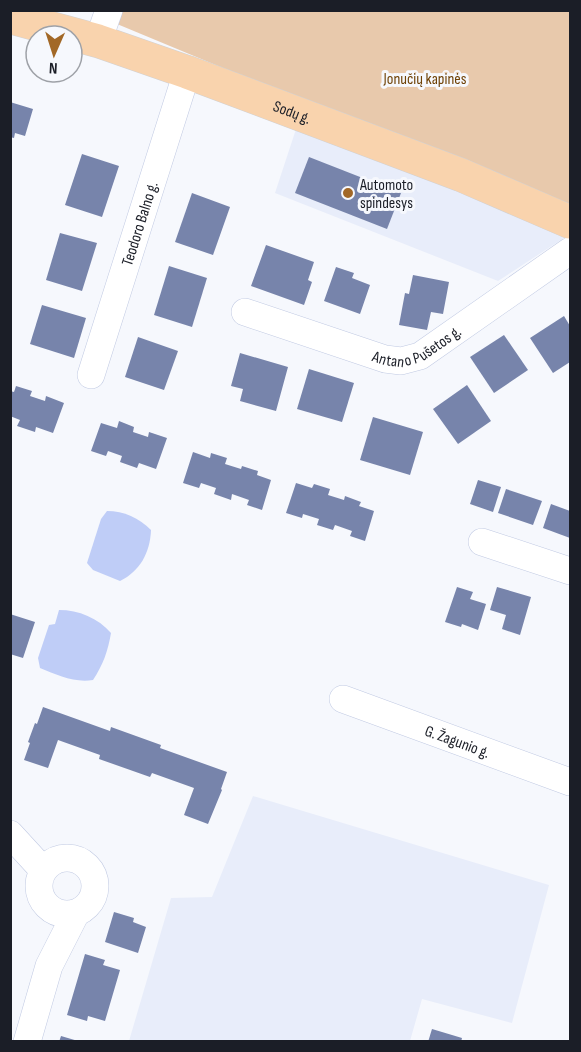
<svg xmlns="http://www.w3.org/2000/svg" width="581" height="1052" viewBox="0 0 581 1052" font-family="'Sofia Sans Condensed',sans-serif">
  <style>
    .built { fill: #e8edfa }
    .green { fill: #e8c9ac }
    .water { fill: #bfcdf7 }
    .building { fill: #7784ab }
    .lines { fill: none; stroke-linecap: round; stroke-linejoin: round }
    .minor-casing { stroke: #c1cae3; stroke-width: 28 }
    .major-casing { stroke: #d1d2d4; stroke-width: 34 }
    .minor { stroke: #fff; stroke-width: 27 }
    .major { stroke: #f9d3ad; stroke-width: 33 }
    .poi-dot { fill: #a26827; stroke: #f6f8fd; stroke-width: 2 }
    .labels { text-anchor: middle; stroke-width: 6; stroke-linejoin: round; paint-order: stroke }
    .park-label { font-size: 16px; fill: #6f4206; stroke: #f6f8fd }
    .street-label { font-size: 16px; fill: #1b1e27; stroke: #f6f8fd }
    .poi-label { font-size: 16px; fill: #1b1e27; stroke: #f6f8fd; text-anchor: start }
  </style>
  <rect width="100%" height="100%" fill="#f6f8fd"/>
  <!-- built -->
  <g class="built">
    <path d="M298,123l272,111 -72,47 -223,-88z"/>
    <path d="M253,796l296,89 -37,138 -90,-24 -12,42h-281l42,-143 41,-1z"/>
  </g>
  <!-- green -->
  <path class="green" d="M122,10l448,1v201l-453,-188z"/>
  <!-- water -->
  <g class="water">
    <path d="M107,511c17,0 32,7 44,19 -1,23 -11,41 -31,51l-27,-11 -6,-7 14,-44z"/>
    <path d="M59,610c20,0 39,8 52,23 -3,18 -8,32 -18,47 -19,3 -36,-5 -53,-12l-2,-10 11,-33 6,-1z"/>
  </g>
  <!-- building -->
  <g class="building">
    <path d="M10,102l23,7 -8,27 -10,-3 -1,5 -4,-1z"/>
    <path d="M82,154l37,12 -17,51 -37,-12z"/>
    <path d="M309,157l92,36 -14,36 -92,-36z"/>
    <path d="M192,193l38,14 -17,48 -38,-13z"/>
    <path d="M60,233l37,10 -15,48 -36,-11z"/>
    <path d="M266,245l48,17 -6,18 4,2 -8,23 -53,-19z"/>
    <path d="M169,266l38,12 -15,49 -38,-12z"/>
    <path d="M336,267l18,6 -2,5 18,7 -10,29 -36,-13z"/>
    <path d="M413,275l36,7 -6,32 -12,-2 -4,18 -28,-5 6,-32 4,1z"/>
    <path d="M42,305l44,13 -12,40 -44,-14z"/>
    <path d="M564,316l6,10v36l-17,11 -23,-35z"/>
    <path d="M504,335l24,35 -34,23 -24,-36z"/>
    <path d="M138,337l40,14 -14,39 -39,-13z"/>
    <path d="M240,353l48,14 -12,44 -36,-10 3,-12 -12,-3z"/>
    <path d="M309,369l45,14 -12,39 -45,-13z"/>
    <path d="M467,385l24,36 -33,23 -25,-35z"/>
    <path d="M16,386l16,5 -2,5 15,5 1,-5 18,7 -11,30 -17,-6 -1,5 -18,-6 3,-6 -10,-4v-25l4,1z"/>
    <path d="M373,417l50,15 -13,43 -50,-15z"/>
    <path d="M119,421l15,6 -1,5 15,5 1,-5 18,6 -11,31 -17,-6 -2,5 -17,-6 2,-6 -14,-5 -2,5 -15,-5 10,-28 16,5z"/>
    <path d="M193,452l17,6 1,-5 16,5 -2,6 16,5 1,-3 16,5 -1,4 14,5 -9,30 -15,-5 2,-5 -17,-6 -1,6 -17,-6 2,-6 -15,-5 -2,5 -16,-5z"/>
    <path d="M478,480l23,7 -8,25 -23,-8z"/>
    <path d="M296,483l16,5 2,-4 16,5 -2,6 16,5 1,-4 16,6 -2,4 15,5 -9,30 -15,-5 2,-5 -17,-6 -2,5 -16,-5 2,-6 -16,-5 -1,4 -16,-5z"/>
    <path d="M506,489l36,12 -9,24 -35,-12z"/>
    <path d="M551,504l19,7v27l-27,-10z"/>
    <path d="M457,587l16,5 -3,7 16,5 -8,26 -16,-6 -1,3 -16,-5z"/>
    <path d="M497,587l34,10 -11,38 -18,-6 4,-14 -16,-5z"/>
    <path d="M10,614l25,8 -12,36 -13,-4z"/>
    <path d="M43,707l67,24 1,-4 50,18 -1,3 67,24 -6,17 1,1 -14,34 -24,-9 10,-27 -42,-15 -2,4 -51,-18 1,-4 -42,-15 -10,28 -24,-8 6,-17 -2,-1 7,-19 2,1z"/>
    <path d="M114,912l20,6 -1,4 13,5 -8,26 -33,-11z"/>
    <path d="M85,954l20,6 -2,5 17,5 -15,51 -17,-5 -1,5 -20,-6z"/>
    <path d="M432,1029l30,9 -1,4h-33z"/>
    <path d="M61,1036l17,5v1h-19z"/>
  </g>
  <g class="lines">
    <defs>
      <g id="minor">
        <path d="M98,41l11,-31"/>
        <path id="s1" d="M245,312l140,47 16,2 19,-5 150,-105"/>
        <path id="s2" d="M91,375l96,-303"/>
        <path d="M482,542l88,29"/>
        <path id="s3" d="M343,699l227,83"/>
        <path d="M10,834l33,36"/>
        <circle cx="67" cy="886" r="28"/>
        <path d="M27,1042l22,-76 27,-53"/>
      </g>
      <g id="major">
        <path id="s4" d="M10,17l88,24 89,31 274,103 109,47"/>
      </g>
    </defs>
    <!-- minor casing -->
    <use href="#minor" class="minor-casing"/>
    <!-- major casing -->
    <use href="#major" class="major-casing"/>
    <!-- minor -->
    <use href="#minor" class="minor"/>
    <!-- major -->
    <use href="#major" class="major"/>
  </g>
  <!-- markers -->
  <circle class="poi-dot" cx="348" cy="193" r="6"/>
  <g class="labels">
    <!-- park labels -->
    <g class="park-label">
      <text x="425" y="84">Jonučių kapinės</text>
    </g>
    <!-- street labels -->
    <g class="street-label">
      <text dy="6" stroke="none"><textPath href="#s4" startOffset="298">Sodų g.</textPath></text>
      <text dy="6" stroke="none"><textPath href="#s2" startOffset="159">Teodoro Balno g.</textPath></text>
      <text dy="6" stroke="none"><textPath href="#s1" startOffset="183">Antano Pušetos g.</textPath></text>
      <text dy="6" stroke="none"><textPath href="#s3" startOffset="122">G. Žagunio g.</textPath></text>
    </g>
    <!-- poi labels -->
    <g class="poi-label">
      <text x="360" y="190">Automoto<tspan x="360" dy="18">spindesys</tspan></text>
    </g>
  </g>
  <!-- border -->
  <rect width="581" height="1052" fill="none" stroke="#1b1e27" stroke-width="24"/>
  <!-- north arrow -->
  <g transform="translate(54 54) rotate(183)"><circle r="28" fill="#f6f8fd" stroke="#9ea1a7" stroke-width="1.5"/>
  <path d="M0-4.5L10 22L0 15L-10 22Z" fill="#a26827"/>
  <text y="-9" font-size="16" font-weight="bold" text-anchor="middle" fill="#1b1e27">N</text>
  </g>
</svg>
